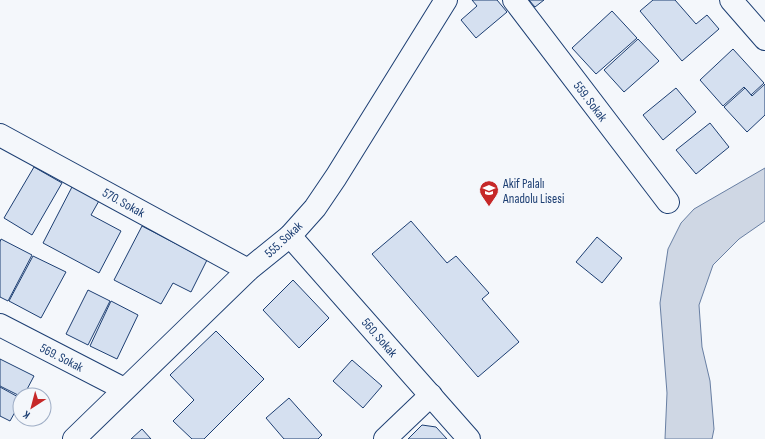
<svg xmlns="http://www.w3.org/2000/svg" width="765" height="439" viewBox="0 0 765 439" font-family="'Sofia Sans Condensed',sans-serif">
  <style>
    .water { fill: #cfd7e4; stroke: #687fa3 }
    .building { fill: #d5e0f0; stroke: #1d3f73 }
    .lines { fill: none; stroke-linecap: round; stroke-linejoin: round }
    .street-casing { stroke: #1d3f73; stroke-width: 24 }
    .street { stroke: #f4f7fb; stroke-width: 22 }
    .labels { text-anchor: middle; stroke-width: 3; stroke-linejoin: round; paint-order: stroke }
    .street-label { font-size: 13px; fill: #1d3f73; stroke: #f4f7fb }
    .poi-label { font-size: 13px; fill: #1d3f73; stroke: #f4f7fb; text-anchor: start }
  </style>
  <rect width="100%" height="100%" fill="#f4f7fb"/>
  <!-- water -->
  <path class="water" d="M765,168v53l-26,18 -26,26 -14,40 3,42 8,34 4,48 -2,10h-47l2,-46 -7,-90 8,-54 13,-26 13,-14z"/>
  <!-- building -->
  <g class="building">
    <path d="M472,0h25l10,12 -31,26 -15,-18 16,-14z"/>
    <path d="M529,0h15l-9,7z"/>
    <path d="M653,0h22l21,24 11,-9 12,14 -37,32 -42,-50z"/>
    <path d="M612,11l25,27 -41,36 -24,-26z"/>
    <path d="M638,39l21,22 -35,31 -20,-22z"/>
    <path d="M733,49l31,34 -13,12 -7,-8 -21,19 -23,-26z"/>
    <path d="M765,84v31l-18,17 -23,-25 21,-19 7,8z"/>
    <path d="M676,88l20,24 -33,28 -20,-25z"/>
    <path d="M710,123l19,24 -33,27 -20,-24z"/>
    <path d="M34,167l28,16 -30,52 -28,-17z"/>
    <path d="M73,185l27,14 -9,16 30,16 -22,42 -56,-30z"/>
    <path d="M411,221l36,42 9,-7 33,37 -7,6 37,43 -41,35 -106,-123z"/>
    <path d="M142,226l65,34 -16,32 -18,-9 -12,21 -47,-24z"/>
    <path d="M597,237l25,21 -20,25 -26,-21z"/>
    <path d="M1,239l31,16 -24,46 -8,-4v-55z"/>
    <path d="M33,256l33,16 -25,46 -32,-17z"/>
    <path d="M293,280l36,38 -30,30 -36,-38z"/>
    <path d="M88,290l22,11 -22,44 -22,-11z"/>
    <path d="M111,301l27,14 -21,44 -27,-13z"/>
    <path d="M216,331l48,48 -60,60h-12l-19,-18 21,-21 -24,-25z"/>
    <path d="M0,359l34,17 -10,19h-4v1l-20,-10z"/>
    <path d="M352,360l30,26 -19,22 -30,-27z"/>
    <path d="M0,387l20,11v5l-10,18 -10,-5z"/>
    <path d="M289,398l33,37 -4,4h-34l-18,-21z"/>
    <path d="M422,425l14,2 11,12h-39z"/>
    <path d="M142,429l9,10h-20z"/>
  </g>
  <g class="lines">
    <defs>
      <g id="street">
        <path d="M514,0l154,202"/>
        <path d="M731,0l34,39"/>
        <path d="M0,135l248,135"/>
        <path d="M290,236l179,203"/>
        <path d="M0,325l124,64"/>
        <path d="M74,439l174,-169 42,-34 25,-28 21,-31 110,-177"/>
        <path d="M385,439l46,-44"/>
      </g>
    </defs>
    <!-- street casing -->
    <use href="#street" class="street-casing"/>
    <!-- street -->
    <use href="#street" class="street"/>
  </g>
  <!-- icons -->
  <defs>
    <symbol id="school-pin" viewBox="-11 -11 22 30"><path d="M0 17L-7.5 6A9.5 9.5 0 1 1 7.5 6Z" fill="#c62828" stroke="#f4f7fb"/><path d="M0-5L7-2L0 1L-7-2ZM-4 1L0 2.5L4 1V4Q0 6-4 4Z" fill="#fff"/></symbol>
  </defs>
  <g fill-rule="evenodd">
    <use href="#school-pin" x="478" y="179" width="22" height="30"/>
  </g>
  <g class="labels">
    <!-- street labels -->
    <g class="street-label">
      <text transform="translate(591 101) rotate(53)" y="5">559. Sokak</text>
      <text transform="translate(124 202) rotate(29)" y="5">570. Sokak</text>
      <text transform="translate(283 239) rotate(-43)" y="5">555. Sokak</text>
      <text transform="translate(380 337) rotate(49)" y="5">560. Sokak</text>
      <text transform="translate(62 357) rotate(27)" y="5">569. Sokak</text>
    </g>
    <!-- poi labels -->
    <g class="poi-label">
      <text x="503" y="188">Akif Palalı<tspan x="503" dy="15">Anadolu Lisesi</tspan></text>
    </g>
  </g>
  <!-- north arrow -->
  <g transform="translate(32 407) rotate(216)"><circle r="19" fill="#f4f7fb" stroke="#9eadc5"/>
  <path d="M0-3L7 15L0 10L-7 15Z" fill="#c62828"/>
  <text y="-6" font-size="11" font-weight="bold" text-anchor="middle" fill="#1d3f73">K</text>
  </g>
</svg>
